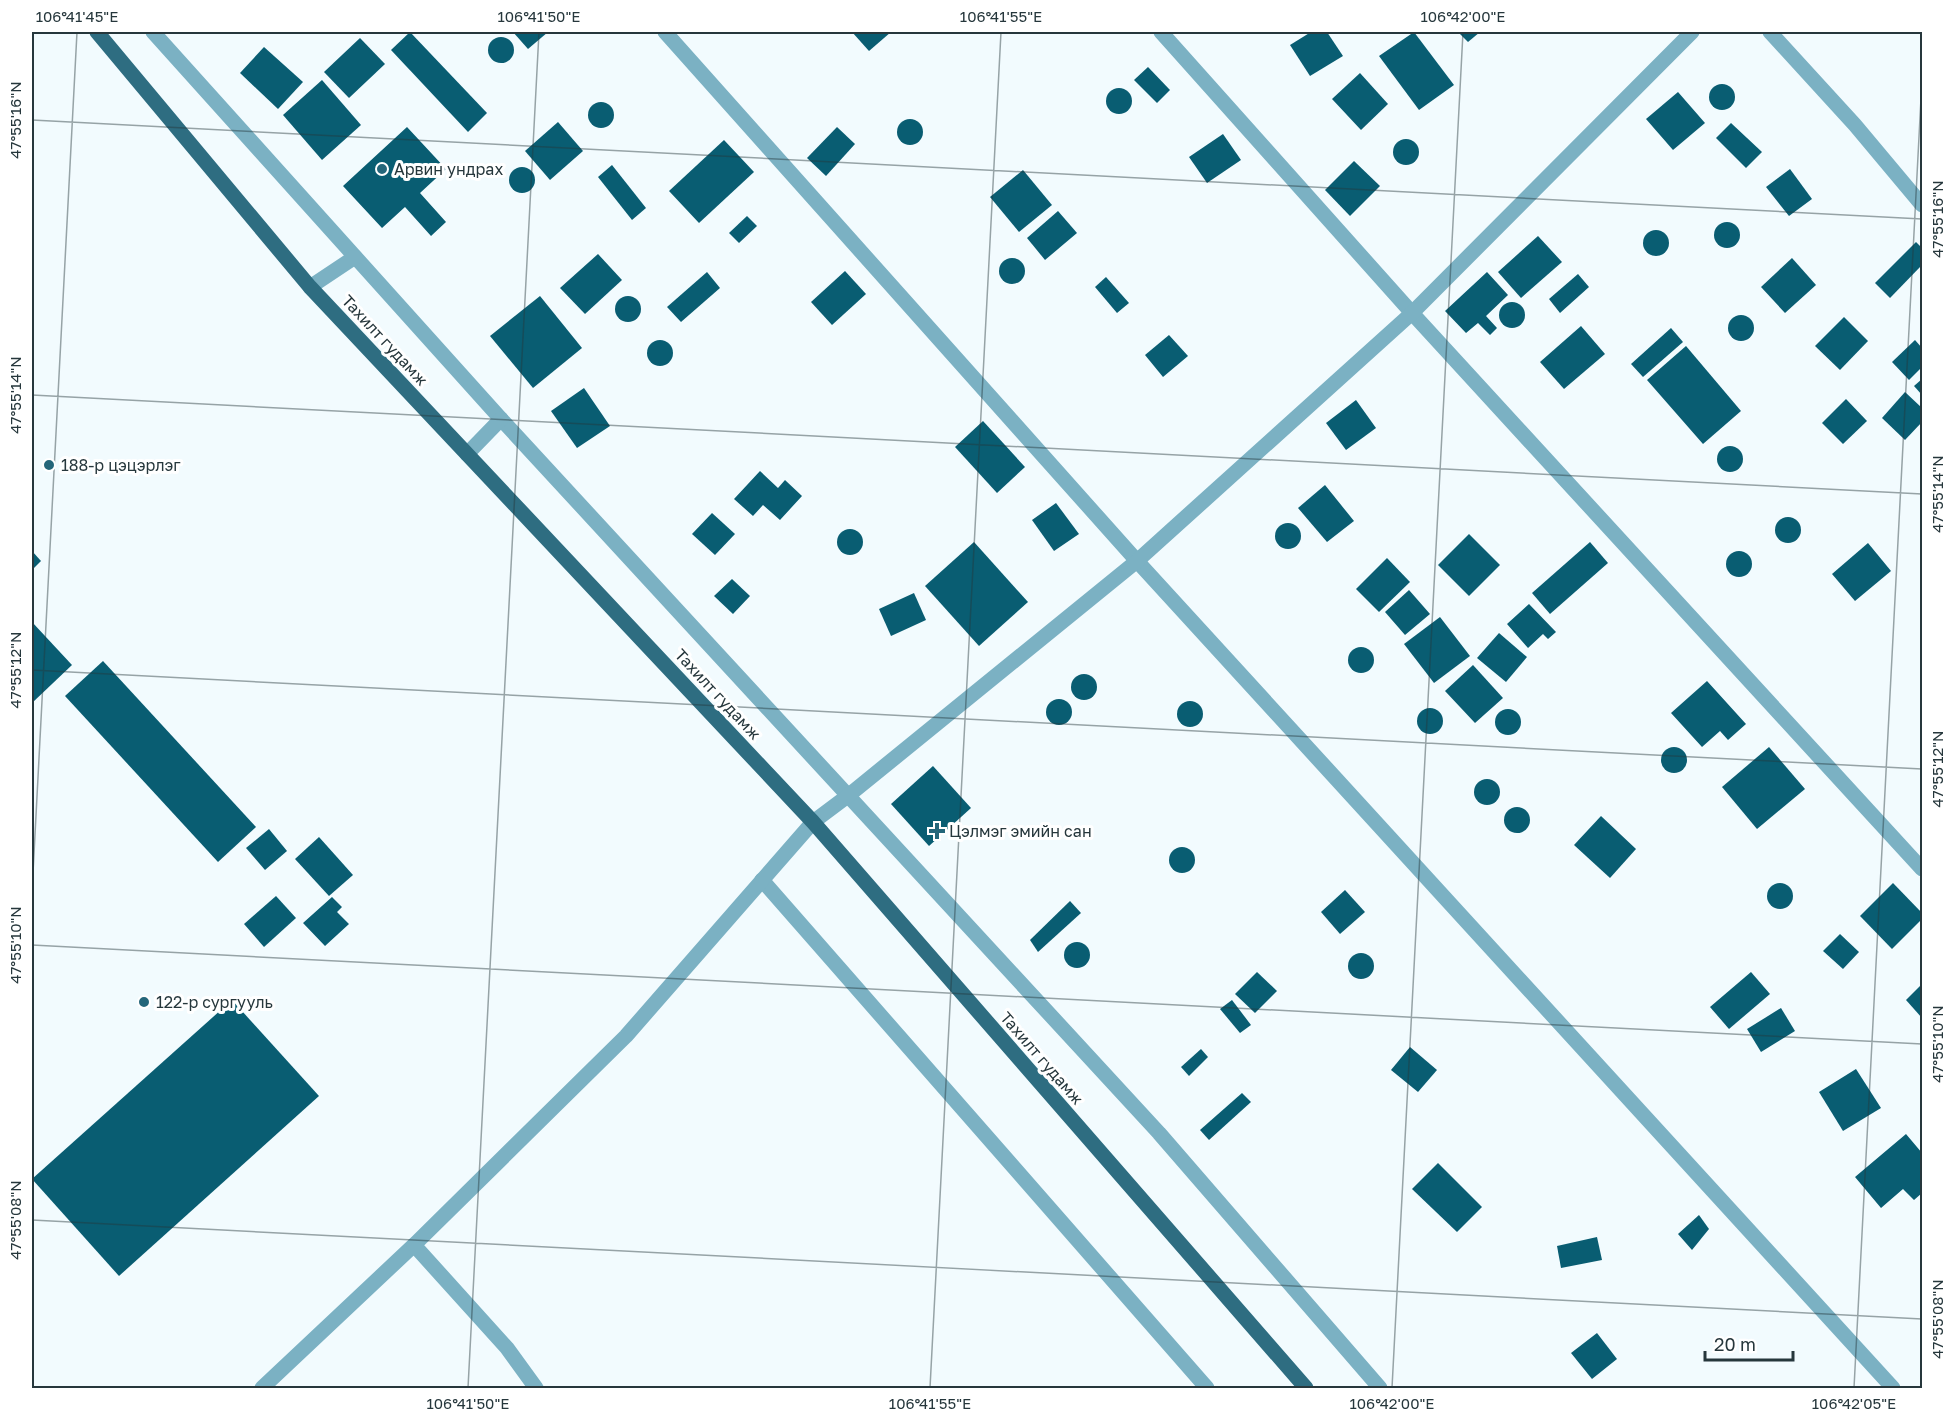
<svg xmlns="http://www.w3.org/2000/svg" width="1954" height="1420" viewBox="0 0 1954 1420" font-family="'Golos Text',sans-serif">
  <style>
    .building { fill: #095d72 }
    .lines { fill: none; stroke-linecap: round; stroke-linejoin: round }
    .minor { stroke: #7bb1c3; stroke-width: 15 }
    .major { stroke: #2e6d81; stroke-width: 15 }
    .ticks { fill: none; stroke: #26373c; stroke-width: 1.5; stroke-opacity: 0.45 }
    .poi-dot { fill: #24667a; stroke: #fff; stroke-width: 2 }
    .labels { text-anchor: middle; stroke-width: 6; stroke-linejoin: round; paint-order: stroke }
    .poi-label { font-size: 16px; fill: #26373c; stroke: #fff; text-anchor: start }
    .street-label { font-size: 16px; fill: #26373c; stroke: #fff }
    .neatline { fill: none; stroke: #26373c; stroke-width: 2 }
    .ticks-label { font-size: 15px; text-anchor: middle; fill: #26373c }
  </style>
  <rect width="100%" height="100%" fill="#f2fbfe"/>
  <!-- building -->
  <g class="building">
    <path d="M410,32l77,81 -19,19 -77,-82z"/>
    <path d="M513,32h35l-20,17z"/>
    <path d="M852,32h39l-22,19z"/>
    <path d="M1311,32h16l16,24 -33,20 -20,-31z"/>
    <path d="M1414,32l40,53 -35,25 -40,-54z"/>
    <path d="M1458,32h22l-12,10z"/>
    <circle cx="501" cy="50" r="13"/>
    <path d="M360,38l25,26 -36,34 -25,-26z"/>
    <path d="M264,47l39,35 -25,27 -38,-36z"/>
    <path d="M1148,67l22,23 -13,13 -23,-23z"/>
    <path d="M1360,73l28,31 -27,26 -29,-31z"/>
    <path d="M322,80l39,45 -39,35 -39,-45z"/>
    <circle cx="1722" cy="97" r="13"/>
    <circle cx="1119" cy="101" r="13"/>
    <path d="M1678,92l27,31 -32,27 -27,-31z"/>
    <circle cx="601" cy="115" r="13"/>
    <circle cx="910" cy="132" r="13"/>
    <path d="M558,122l25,29 -33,29 -25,-29z"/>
    <path d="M1731,123l31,29 -16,16 -30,-30z"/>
    <path d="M407,127l39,42 -26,24 26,29 -15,14 -26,-29 -23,21 -39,-42z"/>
    <path d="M837,127l18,17 -29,32 -19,-18z"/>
    <path d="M1223,134l18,26 -34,23 -18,-26z"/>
    <circle cx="1406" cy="152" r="13"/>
    <path d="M724,140l30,32 -55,51 -30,-32z"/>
    <path d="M1354,161l26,25 -30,30 -25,-26z"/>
    <path d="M612,165l34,43 -14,12 -34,-43z"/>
    <circle cx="522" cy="180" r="13"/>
    <path d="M1790,169l22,30 -23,17 -23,-29z"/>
    <path d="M1023,170l29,35 -33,27 -29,-35z"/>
    <path d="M1058,211l19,22 -32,27 -18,-22z"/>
    <path d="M747,216l10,10 -18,17 -10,-10z"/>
    <circle cx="1727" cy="235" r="13"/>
    <circle cx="1656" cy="243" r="13"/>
    <path d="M1538,236l24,26 -41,36 -23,-26z"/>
    <path d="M1916,242l6,6v17l-32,33 -15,-15z"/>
    <path d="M598,254l24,26 -37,34 -25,-26z"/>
    <circle cx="1012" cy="271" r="13"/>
    <path d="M1792,258l24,27 -31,28 -24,-26z"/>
    <path d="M845,271l21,23 -34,31 -21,-23z"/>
    <path d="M707,272l13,16 -39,34 -14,-15z"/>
    <path d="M1487,272l21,23 -22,21 11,12 -7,7 -12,-12 -12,10 -21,-22z"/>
    <path d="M1578,274l11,13 -29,26 -11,-14z"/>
    <path d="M1106,277l23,26 -12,10 -22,-26z"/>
    <circle cx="628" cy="309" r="13"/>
    <path d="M540,296l42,52 -49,40 -43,-52z"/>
    <circle cx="1512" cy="315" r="13"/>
    <circle cx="1741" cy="328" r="13"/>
    <path d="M1844,317l24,24 -28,29 -25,-24z"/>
    <path d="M1581,326l24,28 -41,35 -24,-27z"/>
    <path d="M1671,328l12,14 -40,35 -12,-13z"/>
    <path d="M1169,335l19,21 -25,21 -18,-22z"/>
    <circle cx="660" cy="353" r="13"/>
    <path d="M1915,340l7,8v19l-13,13 -17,-18z"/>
    <path d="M1686,346l55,65 -38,33 -56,-64z"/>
    <path d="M1922,379v16l-8,-9z"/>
    <path d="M584,388l26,38 -33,22 -26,-37z"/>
    <path d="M1905,392l17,16v14l-17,18 -23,-22z"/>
    <path d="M1846,399l21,22 -24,23 -21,-21z"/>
    <path d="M1356,400l20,28 -30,22 -20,-27z"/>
    <path d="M983,421l42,46 -28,26 -42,-46z"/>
    <circle cx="1730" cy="459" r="13"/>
    <path d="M760,471l18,17 7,-8 17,16 -22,24 -17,-15 -10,11 -19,-17z"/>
    <path d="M1325,485l29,36 -27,21 -29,-34z"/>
    <path d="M1056,503l23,31 -25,17 -22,-31z"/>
    <path d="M712,513l23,21 -20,21 -23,-21z"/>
    <circle cx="1788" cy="530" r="13"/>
    <circle cx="1288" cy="536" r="13"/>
    <circle cx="850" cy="542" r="13"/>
    <path d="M1469,534l31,31 -31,31 -31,-31z"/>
    <path d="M974,542l54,60 -49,44 -54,-60z"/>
    <path d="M1590,542l18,21 -58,51 -18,-21z"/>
    <path d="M1868,543l23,28 -36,30 -23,-27z"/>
    <circle cx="1739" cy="564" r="13"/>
    <path d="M32,551l9,10 -9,9z"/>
    <path d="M1387,558l23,24 -31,30 -23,-23z"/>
    <path d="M732,579l18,17 -17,18 -19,-18z"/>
    <path d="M1409,590l21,24 -25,21 -20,-23z"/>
    <path d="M914,593l12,27 -35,16 -12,-27z"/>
    <path d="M1529,604l27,28 -8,7 -5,-5 -15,14 -21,-24z"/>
    <path d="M1440,617l30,39 -36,27 -30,-39z"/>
    <path d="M32,622l40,43 -40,38z"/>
    <path d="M1499,633l28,24 -21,25 -29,-24z"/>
    <circle cx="1361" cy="660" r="13"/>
    <path d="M103,661l153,166 -38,35 -153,-166z"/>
    <path d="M1473,665l30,33 -28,25 -30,-32z"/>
    <circle cx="1084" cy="687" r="13"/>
    <path d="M1707,681l39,43 -18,16 -8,-9 -18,16 -31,-34z"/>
    <circle cx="1059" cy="712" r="13"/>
    <circle cx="1190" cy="714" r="13"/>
    <circle cx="1430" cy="721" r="13"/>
    <circle cx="1508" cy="722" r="13"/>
    <circle cx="1674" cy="760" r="13"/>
    <path d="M1769,747l36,42 -48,40 -35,-42z"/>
    <path d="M933,766l38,42 -42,38 -38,-42z"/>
    <circle cx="1487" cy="792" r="13"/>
    <circle cx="1517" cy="820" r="13"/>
    <path d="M1601,816l35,33 -26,29 -36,-33z"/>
    <path d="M269,829l18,22 -22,19 -19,-22z"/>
    <path d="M319,837l34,38 -24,21 -34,-37z"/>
    <circle cx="1182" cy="860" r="13"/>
    <circle cx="1780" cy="896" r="13"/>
    <path d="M1893,883l29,30v6l-30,30 -32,-33z"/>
    <path d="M1345,890l20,22 -25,22 -19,-22z"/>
    <path d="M276,896l20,22 -32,29 -20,-23z"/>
    <path d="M332,897l10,10 -5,5 12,12 -24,22 -22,-23z"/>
    <path d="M1070,901l11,12 -43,39 -8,-12z"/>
    <path d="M1840,934l19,18 -16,17 -20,-18z"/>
    <circle cx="1077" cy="955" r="13"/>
    <circle cx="1361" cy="966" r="13"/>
    <path d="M1257,972l20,19 -22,22 -20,-19z"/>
    <path d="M1751,972l19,22 -41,35 -19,-22z"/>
    <path d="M1922,984v34l-16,-18z"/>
    <path d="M232,1000l87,96 -200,180 -87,-97z"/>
    <path d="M1232,1000l19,25 -11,8 -20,-24z"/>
    <path d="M1781,1008l14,23 -34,21 -14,-23z"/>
    <path d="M1410,1047l27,23 -19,22 -27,-22z"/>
    <path d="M1201,1049l7,8 -19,19 -8,-9z"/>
    <path d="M1856,1069l25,39 -38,23 -24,-39z"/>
    <path d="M1242,1093l9,9 -42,38 -9,-10z"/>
    <path d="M1906,1134l16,19v40l-8,7 -11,-11 -22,19 -26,-31z"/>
    <path d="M1438,1163l44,44 -25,25 -45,-43z"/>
    <path d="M1699,1215l10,14 -17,21 -14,-16z"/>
    <path d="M1597,1237l5,23 -41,8 -4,-22z"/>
    <path d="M1597,1333l20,26 -25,20 -21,-26z"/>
  </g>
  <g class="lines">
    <!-- minor -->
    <g class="minor">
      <path d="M153,32l348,387 658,714 221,255"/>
      <path d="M665,32l472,529 756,827"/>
      <path d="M1161,32l251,281 510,556"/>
      <path d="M1770,32l85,93 67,80"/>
      <path d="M310,287l45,-30"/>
      <path d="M467,454l34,-35"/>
      <path d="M762,880l445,508"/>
      <path d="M262,1388l152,-143"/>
      <path d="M536,1388l-29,-40 -93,-103 212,-209 187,-214 36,-27 288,-234 275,-248 280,-281"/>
    </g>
    <!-- major -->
    <path class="major" d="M97,32l213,255 503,535 493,566"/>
  </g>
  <!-- ticks -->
  <path class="ticks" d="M32,120l1890,99M32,395l1890,99M32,670l1890,99M32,892l45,-860M32,945l1890,99M32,1220l1890,99M468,1388l71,-1356M930,1388l71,-1356M1392,1388l71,-1356M1854,1388l68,-1309"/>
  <!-- markers -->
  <g class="poi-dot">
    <circle cx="382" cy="169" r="6"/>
    <circle cx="49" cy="465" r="6"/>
    <path d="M934 822h6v6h6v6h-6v6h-6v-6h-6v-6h6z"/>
    <circle cx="144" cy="1002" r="6"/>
  </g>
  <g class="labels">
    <!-- poi labels -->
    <g class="poi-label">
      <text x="394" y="175">Арвин ундрах</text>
      <text x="61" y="471">188-р цэцэрлэг</text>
      <text x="949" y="837">Цэлмэг эмийн сан</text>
      <text x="156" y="1008">122-р сургууль</text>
    </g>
    <!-- street labels -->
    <g class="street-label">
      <text transform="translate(385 340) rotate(47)" y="6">Тахилт гудамж</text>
      <text transform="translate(718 694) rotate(47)" y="6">Тахилт гудамж</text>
      <text transform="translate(1042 1058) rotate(49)" y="6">Тахилт гудамж</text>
    </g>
  </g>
  <!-- border -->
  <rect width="1954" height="1420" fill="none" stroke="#ffffff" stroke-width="66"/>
  <!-- scale -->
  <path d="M1705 1351v9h88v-9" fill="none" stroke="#26373c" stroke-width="3"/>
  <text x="1714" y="1351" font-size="18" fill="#26373c" stroke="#ffffff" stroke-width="4.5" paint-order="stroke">20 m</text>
  <rect x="33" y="33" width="1888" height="1354" class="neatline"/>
  <g class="ticks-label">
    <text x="77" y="22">106°41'45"E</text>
    <text x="539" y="22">106°41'50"E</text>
    <text x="1001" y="22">106°41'55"E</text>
    <text x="1463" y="22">106°42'00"E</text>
    <text transform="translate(16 120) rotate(-90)" y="5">47°55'16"N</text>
    <text transform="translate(1938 219) rotate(-90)" y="5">47°55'16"N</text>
    <text transform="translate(16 395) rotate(-90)" y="5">47°55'14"N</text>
    <text transform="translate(1938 494) rotate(-90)" y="5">47°55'14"N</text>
    <text transform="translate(16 670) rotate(-90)" y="5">47°55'12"N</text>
    <text transform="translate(1938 769) rotate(-90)" y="5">47°55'12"N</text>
    <text transform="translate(16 945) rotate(-90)" y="5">47°55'10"N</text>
    <text transform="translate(1938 1044) rotate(-90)" y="5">47°55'10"N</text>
    <text transform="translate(16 1220) rotate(-90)" y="5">47°55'08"N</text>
    <text transform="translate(1938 1319) rotate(-90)" y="5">47°55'08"N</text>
    <text x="468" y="1409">106°41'50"E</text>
    <text x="930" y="1409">106°41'55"E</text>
    <text x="1392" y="1409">106°42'00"E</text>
    <text x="1854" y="1409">106°42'05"E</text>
  </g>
</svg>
